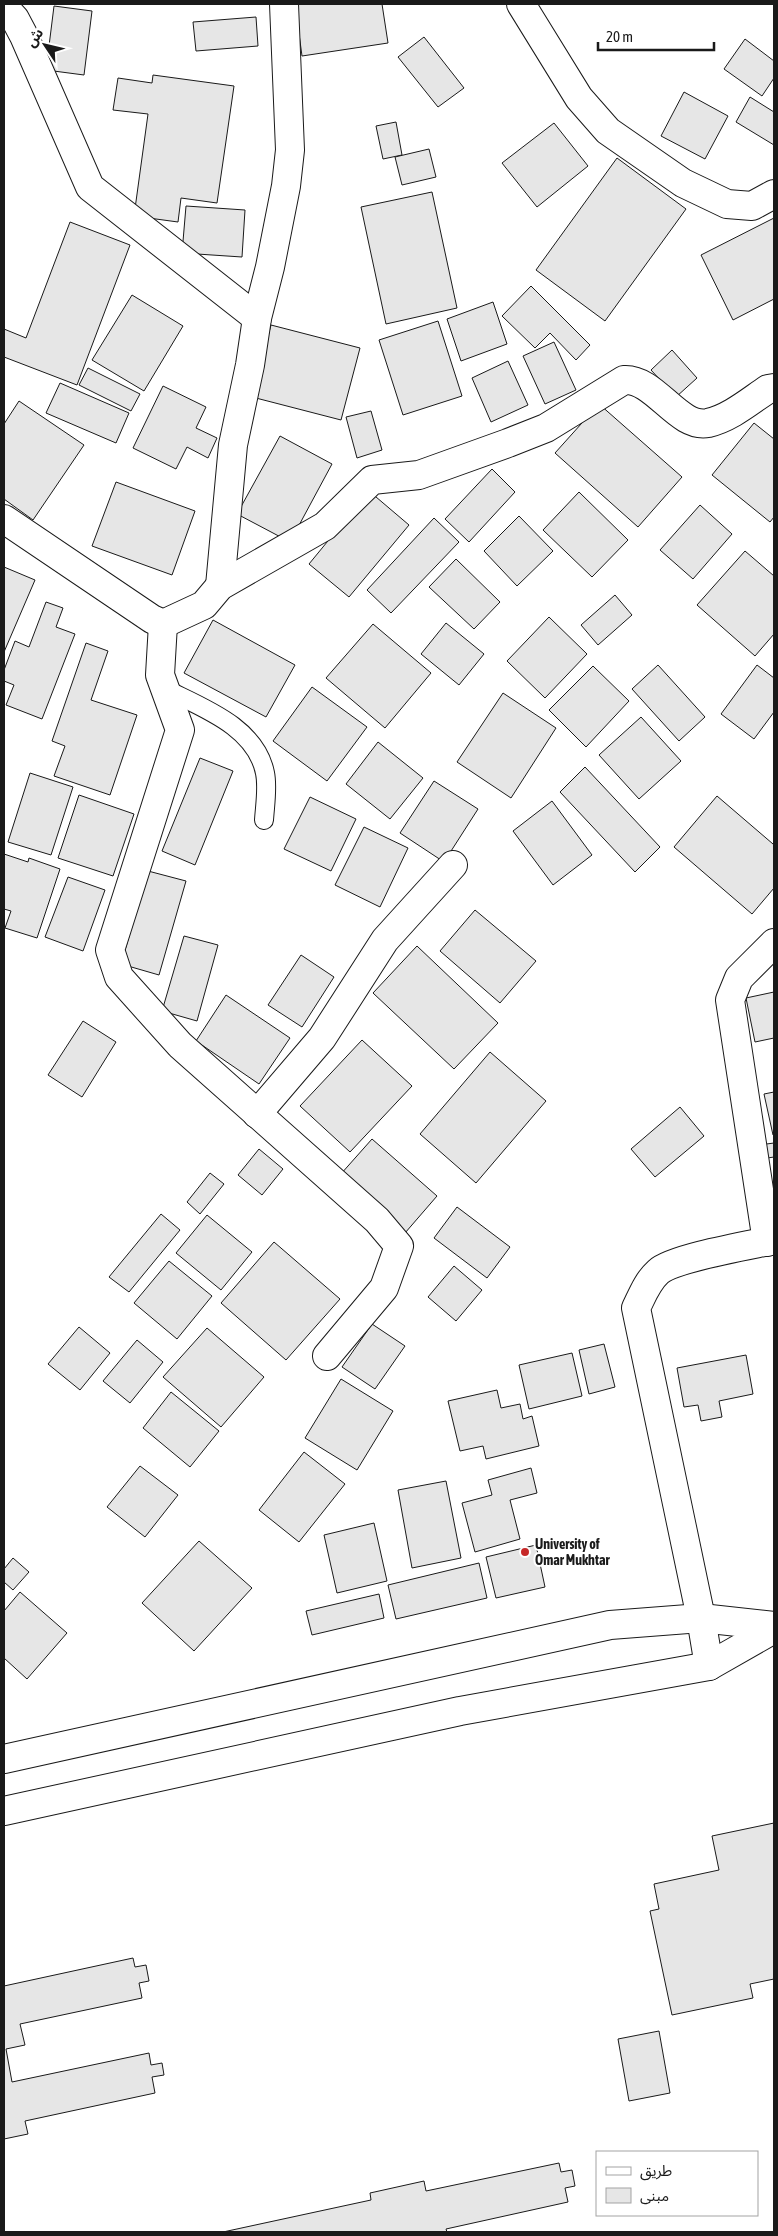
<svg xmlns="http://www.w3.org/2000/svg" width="778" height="2236" viewBox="0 0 778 2236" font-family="'Asap Condensed','Noto Sans Arabic',sans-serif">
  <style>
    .building { fill: #e6e6e6; stroke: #1a1a1a }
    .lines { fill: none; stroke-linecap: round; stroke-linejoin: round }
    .lane-casing { stroke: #1a1a1a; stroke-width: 20 }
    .street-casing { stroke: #1a1a1a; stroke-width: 30 }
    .lane { stroke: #fff; stroke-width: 18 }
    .street { stroke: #fff; stroke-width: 28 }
    .poi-dot { fill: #c62828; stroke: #fff; stroke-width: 2 }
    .labels { text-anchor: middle; stroke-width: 4; stroke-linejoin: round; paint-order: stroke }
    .poi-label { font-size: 14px; font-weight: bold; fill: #1a1a1a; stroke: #fff; text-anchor: start }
  </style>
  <rect width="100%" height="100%" fill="#fff"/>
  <!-- building -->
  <g class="building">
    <path d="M295,4h87l6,39 -86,13z"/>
    <path d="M54,6l38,5 -8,64 -38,-5z"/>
    <path d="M256,17l2,29 -62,5 -3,-29z"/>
    <path d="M424,37l40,51 -26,19 -40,-50z"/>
    <path d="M745,39l29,22v17l-12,18 -38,-27z"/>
    <path d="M153,75l81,11 -17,117 -36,-5 -3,24 -44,-6 14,-102 -35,-4 5,-32 34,5z"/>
    <path d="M684,92l44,24 -23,43 -44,-23z"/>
    <path d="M750,97l24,15v33l-38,-23z"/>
    <path d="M396,122l6,33 -19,4 -7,-33z"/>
    <path d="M554,123l34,43 -51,41 -35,-44z"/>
    <path d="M429,149l7,28 -34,8 -7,-28z"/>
    <path d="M617,158l69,51 -81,112 -69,-51z"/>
    <path d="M432,192l25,116 -71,16 -25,-117z"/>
    <path d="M186,206l59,4 -3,47 -60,-4z"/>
    <path d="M774,218v81l-41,21 -32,-65z"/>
    <path d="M70,222l60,23 -53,140 -73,-28v-28l22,9z"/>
    <path d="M531,286l59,59 -14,15 -26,-27 -15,15 -33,-32z"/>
    <path d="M132,295l51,31 -39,65 -52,-31z"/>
    <path d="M493,302l14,42 -46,17 -14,-42z"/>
    <path d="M438,321l24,75 -59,19 -24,-75z"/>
    <path d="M271,325l89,23 -19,72 -89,-23z"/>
    <path d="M554,342l22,48 -31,14 -22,-48z"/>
    <path d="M672,350l25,28 -21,19 -25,-27z"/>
    <path d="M508,361l20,44 -37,17 -19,-44z"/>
    <path d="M88,368l52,26 -9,17 -52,-26z"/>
    <path d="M60,383l69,30 -13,30 -70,-30z"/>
    <path d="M163,386l43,21 -10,21 21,10 -9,20 -21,-11 -11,22 -43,-21z"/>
    <path d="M19,401l65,44 -51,75 -29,-21v-75z"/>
    <path d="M599,404l83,73 -44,50 -83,-74z"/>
    <path d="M371,411l11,39 -25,8 -11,-41z"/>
    <path d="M754,423l20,16v78l-4,5 -58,-47z"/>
    <path d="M280,436l52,28 -42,78 -53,-28z"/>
    <path d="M492,469l23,23 -46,50 -24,-23z"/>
    <path d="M116,482l79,29 -23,64 -80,-29z"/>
    <path d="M369,491l40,34 -60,72 -40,-33z"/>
    <path d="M579,492l49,48 -36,37 -49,-47z"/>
    <path d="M700,505l32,29 -39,45 -33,-29z"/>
    <path d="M519,516l34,35 -36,35 -33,-35z"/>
    <path d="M434,518l25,24 -68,71 -24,-23z"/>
    <path d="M745,551l29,25v58l-19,22 -58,-51z"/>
    <path d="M456,559l44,43 -26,27 -45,-42z"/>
    <path d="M4,567l31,13 -31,72z"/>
    <path d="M615,595l17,20 -34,30 -17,-20z"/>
    <path d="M46,602l17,6 -7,19 19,7 -33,85 -36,-14 8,-20 -10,-4v-11l11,-29 14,6z"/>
    <path d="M549,617l38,37 -42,44 -38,-37z"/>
    <path d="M213,620l82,45 -29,52 -82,-44z"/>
    <path d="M446,623l38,31 -25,31 -38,-31z"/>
    <path d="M373,624l58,49 -46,55 -59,-50z"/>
    <path d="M86,643l22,8 -17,49 46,15 -27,80 -56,-19 11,-30 -13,-5z"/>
    <path d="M658,665l47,52 -26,24 -47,-52z"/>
    <path d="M757,665l17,13v34l-20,27 -33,-25z"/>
    <path d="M593,666l36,35 -43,46 -37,-37z"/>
    <path d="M312,687l55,40 -40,54 -54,-40z"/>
    <path d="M503,693l53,35 -45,70 -54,-36z"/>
    <path d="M641,717l40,44 -42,38 -40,-44z"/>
    <path d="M378,742l45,36 -33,41 -44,-35z"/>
    <path d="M200,758l33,13 -38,94 -33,-14z"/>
    <path d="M585,767l75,80 -25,25 -75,-80z"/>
    <path d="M30,773l43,14 -22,68 -43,-13z"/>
    <path d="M434,781l44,28 -34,53 -44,-29z"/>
    <path d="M79,795l55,19 -21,62 -55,-18z"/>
    <path d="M717,796l56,48 1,-2v46l-22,26 -78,-67z"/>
    <path d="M310,797l46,22 -25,52 -47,-22z"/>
    <path d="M552,801l40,54 -39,30 -40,-54z"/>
    <path d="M364,827l44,21 -28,59 -45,-22z"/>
    <path d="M4,854l24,8 1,-4 31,11 -23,69 -32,-10 6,-17 -7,-2z"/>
    <path d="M148,871l38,10 -27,94 -38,-11z"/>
    <path d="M68,877l37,13 -22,61 -38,-14z"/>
    <path d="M475,910l61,51 -36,42 -60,-52z"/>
    <path d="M184,936l34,9 -21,76 -35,-10z"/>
    <path d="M417,946l81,77 -44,46 -81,-76z"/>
    <path d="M301,955l33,22 -32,50 -34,-22z"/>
    <path d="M774,992v46l-19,4 -9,-44z"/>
    <path d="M226,995l64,43 -31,46 -63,-43z"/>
    <path d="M83,1021l33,21 -34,55 -34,-22z"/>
    <path d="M362,1040l50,46 -62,66 -50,-46z"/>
    <path d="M490,1052l56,49 -70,82 -56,-49z"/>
    <path d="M774,1092v43h-1l-9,-41z"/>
    <path d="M680,1107l24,29 -49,41 -24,-28z"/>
    <path d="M372,1139l65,57 -32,37 -65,-58z"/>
    <path d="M774,1143v14l-13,2 -2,-14z"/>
    <path d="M259,1149l24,20 -21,26 -24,-20z"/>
    <path d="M210,1173l14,11 -24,30 -13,-12z"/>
    <path d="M457,1207l53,40 -23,31 -53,-40z"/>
    <path d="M161,1214l19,16 -51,62 -20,-15z"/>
    <path d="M207,1215l45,37 -31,38 -45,-37z"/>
    <path d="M274,1242l66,57 -54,61 -65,-57z"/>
    <path d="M169,1261l43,35 -35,43 -43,-36z"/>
    <path d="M454,1266l28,24 -26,31 -28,-24z"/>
    <path d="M372,1324l33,22 -30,43 -33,-22z"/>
    <path d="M79,1327l31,26 -30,37 -32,-26z"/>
    <path d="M207,1328l57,49 -43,50 -58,-50z"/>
    <path d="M137,1340l26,22 -33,41 -27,-22z"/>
    <path d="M604,1344l11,43 -26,7 -10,-44z"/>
    <path d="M572,1353l10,43 -53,13 -10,-44z"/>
    <path d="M746,1355l7,39 -34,7 3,16 -21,4 -3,-16 -14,2 -7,-39z"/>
    <path d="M341,1379l52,32 -36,59 -52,-32z"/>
    <path d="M497,1390l4,18 19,-4 3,15 9,-3 7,30 -53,13 -3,-13 -23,5 -12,-50z"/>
    <path d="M171,1392l48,39 -29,36 -47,-39z"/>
    <path d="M304,1452l41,32 -46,58 -40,-32z"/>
    <path d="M140,1466l38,29 -33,42 -38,-30z"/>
    <path d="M531,1468l6,25 -27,7 10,39 -45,13 -13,-49 30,-8 -4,-15z"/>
    <path d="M446,1481l15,77 -49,10 -14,-78z"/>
    <path d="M374,1523l13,58 -50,12 -13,-58z"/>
    <path d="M199,1541l53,47 -58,63 -52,-48z"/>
    <path d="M536,1545l9,42 -49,11 -10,-41z"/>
    <path d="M13,1558l16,14 -16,18 -9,-8v-13z"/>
    <path d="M479,1563l8,35 -91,21 -8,-34z"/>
    <path d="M20,1592l47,41 -40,46 -23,-21v-47z"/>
    <path d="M379,1594l5,24 -72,17 -6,-24z"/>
    <path d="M774,1823v156l-24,5 3,14 -81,17 -22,-104 9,-2 -5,-25 65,-14 -7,-34z"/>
    <path d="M133,1958l2,9 11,-2 3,16 -10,2 3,15 -122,26 5,21 -19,4 6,33 137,-29 2,12 11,-2 2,12 -12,2 3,16 -130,28 3,13 -24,5v-153z"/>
    <path d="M659,2031l11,62 -41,8 -11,-62z"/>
    <path d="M559,2163l2,9 11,-2 3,16 -10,2 3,14 -122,27 1,3h-224l148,-32 -1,-7 54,-12 2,10z"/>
  </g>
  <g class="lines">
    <defs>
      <path id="lane" d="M165,689c38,19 91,38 100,84 3,14 0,32 -1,47"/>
      <g id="street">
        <path d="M521,4l58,94 29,33 75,52 44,21 25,2 22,-12"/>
        <path d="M4,7l11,12 9,17 66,151 167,131"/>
        <path d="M4,519l148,100 11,5 41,-19 16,-19 105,-60 47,-46 47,-5 89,-32 38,-15 78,-48c31,-2 54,49 84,43 22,-5 42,-22 60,-34l6,-1"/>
        <path d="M220,586l13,-141 17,-80 7,-47 13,-51 16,-81 4,-36 -6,-146"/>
        <path d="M163,624l-3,51 20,55 -70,220 9,27 61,68 197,175 22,26 -15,42 -57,68"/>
        <path d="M257,1114l65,-76 63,-98 68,-75"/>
        <path d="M767,1242l-37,-242 9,-22 35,-35"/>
        <path d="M709,1666l-8,-48 -65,-310c6,-12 11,-26 22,-36 15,-14 93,-27 116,-32"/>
        <path d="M4,1759l606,-134 91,-7 73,8"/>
        <path d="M4,1811l456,-100 249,-45 65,-37"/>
      </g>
    </defs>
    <!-- lane casing -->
    <use href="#lane" class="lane-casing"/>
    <!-- street casing -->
    <use href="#street" class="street-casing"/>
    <!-- lane -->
    <use href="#lane" class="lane"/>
    <!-- street -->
    <use href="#street" class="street"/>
  </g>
  <!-- markers -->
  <circle class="poi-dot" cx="525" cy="1552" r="5"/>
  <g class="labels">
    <!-- poi labels -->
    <g class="poi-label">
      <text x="535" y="1549">University of<tspan x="535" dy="16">Omar Mukhtar</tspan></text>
    </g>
  </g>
  <!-- border -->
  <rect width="778" height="2236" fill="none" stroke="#1a1a1a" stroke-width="10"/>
  <!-- legend -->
  <rect x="596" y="2151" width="162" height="65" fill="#ffffff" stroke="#a3a3a3"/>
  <rect x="606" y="2167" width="25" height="8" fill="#ffffff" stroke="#a3a3a3"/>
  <text x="640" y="2176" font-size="15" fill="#1a1a1a">طريق</text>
  <rect x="606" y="2188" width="25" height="15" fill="#e6e6e6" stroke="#a3a3a3"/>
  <text x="640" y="2201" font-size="15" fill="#1a1a1a">مبنى</text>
  <!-- north arrow -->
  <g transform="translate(45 45) rotate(305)" stroke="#ffffff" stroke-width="4" paint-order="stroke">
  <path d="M0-4L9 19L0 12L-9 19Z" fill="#1a1a1a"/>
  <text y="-8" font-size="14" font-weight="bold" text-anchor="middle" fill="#1a1a1a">ش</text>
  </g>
  <!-- scale -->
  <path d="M598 42v8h116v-8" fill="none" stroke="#1a1a1a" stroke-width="2.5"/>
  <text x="606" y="42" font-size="15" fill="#1a1a1a" stroke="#ffffff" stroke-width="4" paint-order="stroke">20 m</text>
</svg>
